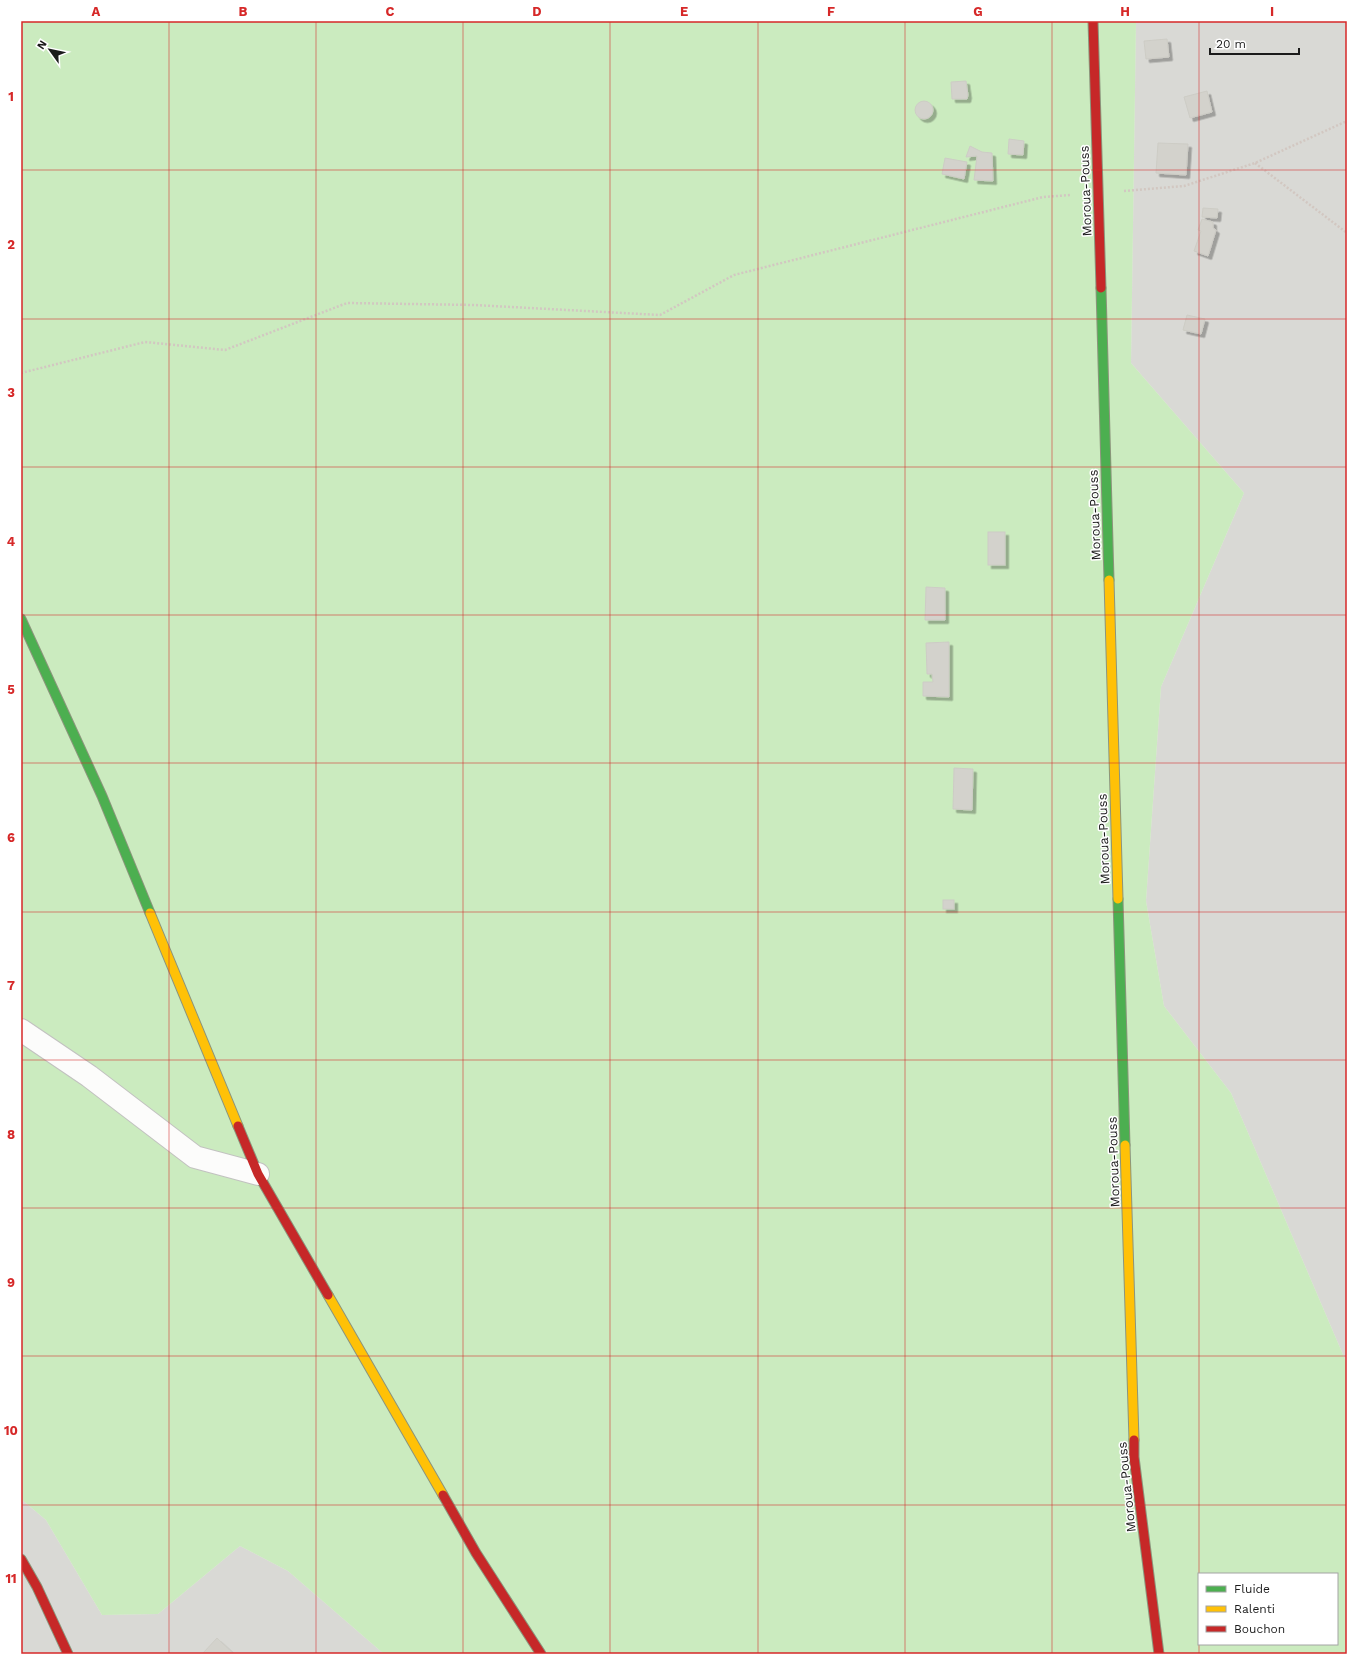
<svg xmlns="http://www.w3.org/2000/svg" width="1368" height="1675" viewBox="0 0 1368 1675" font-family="'Work Sans',sans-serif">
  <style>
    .residential { fill: #d9d9d5 }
    .grass { fill: #cbebbf; fill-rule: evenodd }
    .building { fill: #d3d2cc; stroke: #cdccc5; filter: url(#shadow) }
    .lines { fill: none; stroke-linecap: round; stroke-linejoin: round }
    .street-casing { stroke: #c2c2c0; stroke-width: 24 }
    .fast-casing { stroke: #8c957c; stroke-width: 11 }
    .slow-casing { stroke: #8c957c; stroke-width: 11 }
    .jam-casing { stroke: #8c957c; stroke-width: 11 }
    .path { stroke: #d2c7c1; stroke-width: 2.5; stroke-dasharray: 2 2; stroke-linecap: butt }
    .street { stroke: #fcfcfb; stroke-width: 22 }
    .fast { stroke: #4caf50; stroke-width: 9 }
    .slow { stroke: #ffc107; stroke-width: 9 }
    .jam { stroke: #c62828; stroke-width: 9 }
    .grid { fill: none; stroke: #d62828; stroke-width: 1; stroke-opacity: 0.55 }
    .labels { text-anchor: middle; stroke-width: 3; stroke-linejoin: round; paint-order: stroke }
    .street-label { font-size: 13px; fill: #1b1b1b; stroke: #fff }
    .neatline { fill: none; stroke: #d62828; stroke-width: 1.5 }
    .grid-label { font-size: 13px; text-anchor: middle; font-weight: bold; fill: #d62828 }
  </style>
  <defs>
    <filter id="shadow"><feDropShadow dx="3.5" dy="3.5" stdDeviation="0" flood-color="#0004"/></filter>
  </defs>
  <rect width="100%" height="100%" fill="#eaeae4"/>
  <!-- residential -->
  <g class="residential">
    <path d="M1136,21h211v1343l-116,-271 -67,-87 -18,-105 15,-214 83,-194 -113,-130z"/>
    <path d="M21,1499l25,21 56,95 56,-1 82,-68 48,25 96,83h-363z"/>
  </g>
  <!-- grass -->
  <path class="grass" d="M21,21h1115l-5,342 113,130 -83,194 -15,214 18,105 67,87 116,271v290h-963l-96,-83 -48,-25 -82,68 -56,1 -56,-95 -25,-21zM1199,1574h138v70h-138z"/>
  <!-- building -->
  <g class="building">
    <path d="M1167,39l2,18 -23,2 -2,-18z"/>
    <path d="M966,81l2,14 -1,4h-15l-1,-17z"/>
    <path d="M1207,91l5,21 -22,6 -6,-21z"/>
    <circle cx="924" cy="110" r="9"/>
    <path d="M1009,139l15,2 -1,14 -15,-1z"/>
    <path d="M1158,143l30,1 -2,31 -30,-2z"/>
    <path d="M970,146l12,6 10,1 1,28 -19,-1 3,-24 -11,1z"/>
    <path d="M945,158l22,4 -3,17 -22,-5z"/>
    <path d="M1203,208l15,1 -1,9 -15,-1z"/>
    <path d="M1202,219l11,3v6l3,2 -8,26 -14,-5 7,-20 -3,-1z"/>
    <path d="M1187,315l18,4 -4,15 -18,-4z"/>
    <rect x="988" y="532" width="17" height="33"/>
    <path d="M926,587l19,1v32h-20z"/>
    <path d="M949,642v55l-26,-1v-14h10l-1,-8h-5l-1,-31z"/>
    <path d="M954,768l19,1 -1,41 -19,-1z"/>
    <rect x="943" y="900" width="11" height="9"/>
    <path d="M217,1638l17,16h-30l-1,-1z"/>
  </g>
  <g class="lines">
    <defs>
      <path id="street" d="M21,1030l68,46 106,81 63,17"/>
      <g id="fast">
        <path d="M1101,288l8,292"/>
        <path d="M21,619l81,177 48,117"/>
        <path d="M1118,899l7,246"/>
      </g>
      <g id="slow">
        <path d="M1109,580l9,319"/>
        <path d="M150,913l88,213"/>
        <path d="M1125,1145l9,295"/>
        <path d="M328,1295l115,200"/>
      </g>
      <g id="jam">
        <path d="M1093,21l8,267"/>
        <path d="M238,1126l20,48 70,121"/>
        <path d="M1134,1440v17l25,197"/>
        <path d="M443,1495l33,58 65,101"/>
        <path d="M21,1559l16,28 31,67"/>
      </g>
    </defs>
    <!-- street casing -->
    <use href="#street" class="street-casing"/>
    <!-- fast casing -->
    <use href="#fast" class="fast-casing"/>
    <!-- slow casing -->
    <use href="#slow" class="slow-casing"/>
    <!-- jam casing -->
    <use href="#jam" class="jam-casing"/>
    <!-- path -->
    <g class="path">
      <path d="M1255,163l92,70"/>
      <path d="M1124,191l60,-5 71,-23 92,-42"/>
      <path d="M21,373l124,-31 80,8 122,-47 127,2 186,10 74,-40 309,-78 28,-2"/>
    </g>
    <!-- street -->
    <use href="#street" class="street"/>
    <!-- fast -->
    <use href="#fast" class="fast"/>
    <!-- slow -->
    <use href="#slow" class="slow"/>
    <!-- jam -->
    <use href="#jam" class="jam"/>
  </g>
  <!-- grid -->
  <path class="grid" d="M169,21v1633M316,21v1633M463,21v1633M610,21v1633M758,21v1633M905,21v1633M1052,21v1633M1199,21v1633M21,170h1326M21,319h1326M21,467h1326M21,615h1326M21,763h1326M21,912h1326M21,1060h1326M21,1208h1326M21,1356h1326M21,1505h1326"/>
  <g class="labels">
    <!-- street labels -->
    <g class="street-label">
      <text transform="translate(1085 191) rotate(-92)" y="5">Moroua-Pouss</text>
      <text transform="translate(1094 515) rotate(-92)" y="5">Moroua-Pouss</text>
      <text transform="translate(1103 839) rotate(-92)" y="5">Moroua-Pouss</text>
      <text transform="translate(1113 1162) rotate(-92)" y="5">Moroua-Pouss</text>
      <text transform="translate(1126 1487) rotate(-96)" y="5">Moroua-Pouss</text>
    </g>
  </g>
  <!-- border -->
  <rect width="1368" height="1675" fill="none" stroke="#ffffff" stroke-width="44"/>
  <!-- legend -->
  <rect x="1198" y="1573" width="140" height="72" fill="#ffffff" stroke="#a4a4a4"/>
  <rect x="1206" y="1586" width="20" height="6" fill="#4caf50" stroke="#a4a4a4"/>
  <text x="1234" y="1593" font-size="12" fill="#1b1b1b">Fluide</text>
  <rect x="1206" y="1606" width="20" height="6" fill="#ffc107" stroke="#a4a4a4"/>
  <text x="1234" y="1613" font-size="12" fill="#1b1b1b">Ralenti</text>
  <rect x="1206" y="1626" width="20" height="6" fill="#c62828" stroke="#a4a4a4"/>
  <text x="1234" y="1633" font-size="12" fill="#1b1b1b">Bouchon</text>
  <!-- north arrow -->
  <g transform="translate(50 50) rotate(303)" stroke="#ffffff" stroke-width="3" paint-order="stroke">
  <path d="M0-3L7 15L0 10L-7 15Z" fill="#1b1b1b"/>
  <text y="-6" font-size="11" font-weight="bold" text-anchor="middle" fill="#1b1b1b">N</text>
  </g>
  <!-- scale -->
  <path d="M1210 48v6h89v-6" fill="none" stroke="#1b1b1b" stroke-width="2"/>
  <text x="1216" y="48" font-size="12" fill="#1b1b1b" stroke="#ffffff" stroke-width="3" paint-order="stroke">20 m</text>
  <rect x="22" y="22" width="1324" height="1631" class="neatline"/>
  <g class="grid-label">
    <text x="96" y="16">A</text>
    <text x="243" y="16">B</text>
    <text x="390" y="16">C</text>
    <text x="537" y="16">D</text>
    <text x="684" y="16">E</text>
    <text x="831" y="16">F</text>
    <text x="978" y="16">G</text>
    <text x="1125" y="16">H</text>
    <text x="1272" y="16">I</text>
    <text x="11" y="101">1</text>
    <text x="11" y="249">2</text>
    <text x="11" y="397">3</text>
    <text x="11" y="546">4</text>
    <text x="11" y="694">5</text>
    <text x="11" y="842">6</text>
    <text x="11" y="990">7</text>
    <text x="11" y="1139">8</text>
    <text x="11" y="1287">9</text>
    <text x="11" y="1435">10</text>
    <text x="11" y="1583">11</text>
  </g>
</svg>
